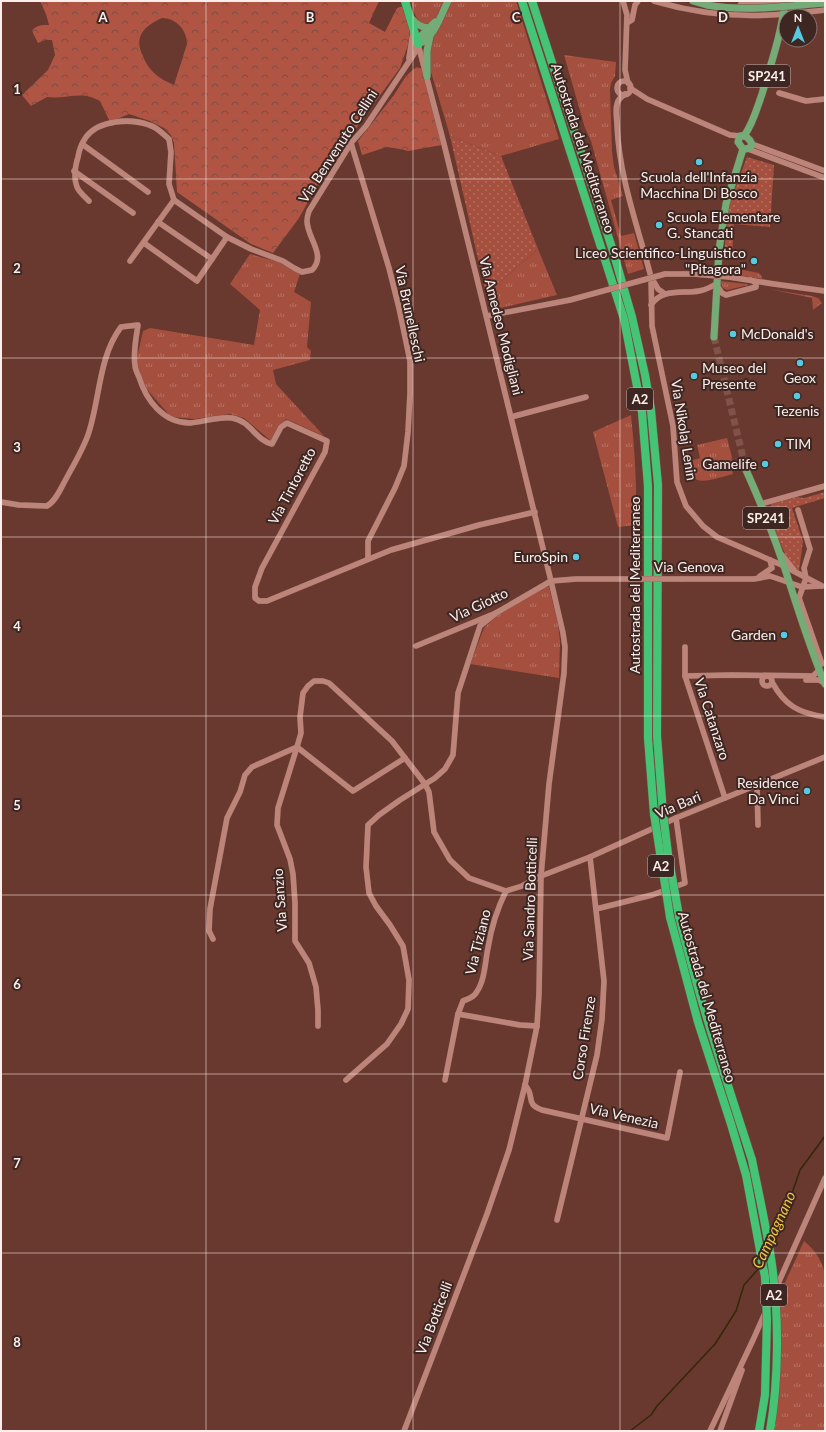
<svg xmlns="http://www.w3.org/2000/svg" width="826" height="1432" viewBox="0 0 826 1432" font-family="Lato,sans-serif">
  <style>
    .grass { fill: url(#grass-tufts) }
    .forest { fill: url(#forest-crowns); fill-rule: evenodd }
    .park { fill: url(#park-dots) }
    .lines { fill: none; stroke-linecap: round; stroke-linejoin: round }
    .stream { stroke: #322808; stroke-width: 1.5 }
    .major-tunnel { stroke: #7f534a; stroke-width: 7; stroke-dasharray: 7 3.5; stroke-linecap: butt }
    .minor-casing { stroke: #79544d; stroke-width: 6 }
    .major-casing { stroke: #79544d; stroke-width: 8 }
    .highway-casing { stroke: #79544d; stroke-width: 9 }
    .minor { stroke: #bd8579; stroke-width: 5.5 }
    .major { stroke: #74ab76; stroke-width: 7 }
    .highway { stroke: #44c474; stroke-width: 8 }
    .minor-bridge-casing { stroke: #79544d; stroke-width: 6; stroke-linecap: butt }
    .major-bridge-casing { stroke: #79544d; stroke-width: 8; stroke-linecap: butt }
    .highway-bridge-casing { stroke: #79544d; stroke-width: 9; stroke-linecap: butt }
    .minor-bridge { stroke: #bd8579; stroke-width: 5.5 }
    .major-bridge { stroke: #74ab76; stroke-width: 7 }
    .highway-bridge { stroke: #44c474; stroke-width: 8 }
    .grid { fill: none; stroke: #fbeeeb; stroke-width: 1; stroke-opacity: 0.55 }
    .poi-dot { fill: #55cae0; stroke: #3e2722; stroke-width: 1.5 }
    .labels { text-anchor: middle; stroke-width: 4; stroke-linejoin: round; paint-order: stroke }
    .shield { fill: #3e2722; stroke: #c2b2af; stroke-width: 1 }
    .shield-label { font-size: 13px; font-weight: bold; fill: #fbeeeb }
    .street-label { font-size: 14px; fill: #fbeeeb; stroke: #3e2722 }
    .poi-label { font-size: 14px; fill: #fbeeeb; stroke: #3e2722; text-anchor: end }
    .water-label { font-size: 15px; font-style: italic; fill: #eec73f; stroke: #3e2722 }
    .grid-label { font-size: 13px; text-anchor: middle; font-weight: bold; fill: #fbeeeb; stroke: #3e2722; stroke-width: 4; stroke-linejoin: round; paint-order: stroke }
  </style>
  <defs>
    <pattern id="grass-tufts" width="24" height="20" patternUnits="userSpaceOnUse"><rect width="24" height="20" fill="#a54f3e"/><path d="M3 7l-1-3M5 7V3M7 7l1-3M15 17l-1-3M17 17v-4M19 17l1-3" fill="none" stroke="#b77163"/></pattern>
    <pattern id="forest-crowns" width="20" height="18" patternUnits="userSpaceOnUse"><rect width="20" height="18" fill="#b05544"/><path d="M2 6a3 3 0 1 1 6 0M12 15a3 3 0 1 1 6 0" fill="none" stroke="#7e4e45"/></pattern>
    <pattern id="park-dots" width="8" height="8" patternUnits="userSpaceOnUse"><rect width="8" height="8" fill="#a54f3e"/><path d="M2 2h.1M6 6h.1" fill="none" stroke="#b77163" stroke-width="1.8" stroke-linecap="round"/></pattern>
  </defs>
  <rect width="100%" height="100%" fill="#69382e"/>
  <!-- grass -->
  <g class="grass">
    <path d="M411,1h35l-8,17 -8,7c-14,0 -16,-13 -19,-24z"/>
    <path d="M450,1h66l43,138 -58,17 -51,-20 -19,-64 -2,-16 2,-15z"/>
    <path d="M564,55l52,7 -1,14 -4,7 -1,7 2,61 2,16 9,29 -12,4 10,36 13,-3 10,36 -16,5 -37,-133 -6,-13z"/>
    <path d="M538,249l19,46 -65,15 -2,-1 -4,-15z"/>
    <path d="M250,254l32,9 18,11 -6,18 17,10 -4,45 4,4 -1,9 -37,10 3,14 48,52 -38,-17 -15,22 -27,-23 -14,-4 -35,5 -24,-2 -28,-32 -7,-23 7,-31 7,-3 104,17 6,-35 -30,-26z"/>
    <path d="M727,267l32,6 3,4v2l-39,-6 2,-5z"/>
    <path d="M720,281l26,3 3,1 -22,5 -4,-2z"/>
    <path d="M769,289l43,7 6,2 4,5 -9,7 -1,-12z"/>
    <path d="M631,415c4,37 6,73 5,110l-18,2 -25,-95z"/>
    <path d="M727,438l5,19 -1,11 2,6c-10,2 -33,12 -40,3 -2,-3 -2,-8 -4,-12h-2l-3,-12 4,-1 2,9 10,-3 -3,-13z"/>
    <path d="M546,586l3,1 9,37 2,17 -1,37 -89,-14 14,-36 12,-12z"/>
    <path d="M804,1241c12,10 17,18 21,33v157h-53l5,-131z"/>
  </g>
  <!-- forest -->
  <g class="forest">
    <path d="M40,1h339l-10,22 16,9 12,-24 7,-2 6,24 -2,15 -8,23 -46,63 -16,17 -39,70 -26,35 -22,-9 -74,-52 -3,-49 -3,-8 -7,-7 -14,-7 -21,-7 -19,8 -10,-21c-4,-2 -8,-4 -13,-5 -13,-2 -26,3 -40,1l-16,9 -9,-11 26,-25 7,-15 -3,-15h-7l-7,3 -6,-12c4,-6 10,-6 17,-6l-3,-11zM162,18c14,0 25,12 25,26l-13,41c-7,-3 -15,-7 -21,-13 -4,-4 -8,-10 -10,-16 -10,-19 1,-30 19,-38z"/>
    <path d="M417,67l5,2 20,76 -34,6 -8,-2 -13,-2 -25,8 -4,-14 36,-46 12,-19 8,-7z"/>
  </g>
  <!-- park -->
  <g class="park">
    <path d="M450,136l51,20 37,93 -52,45z"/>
    <path d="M747,157l27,8 -4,62 -36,-3 -2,32 -8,-2 5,-49z"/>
    <path d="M825,492v6l-33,10 11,33 -4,30 -3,-1 -10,-14 -15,-34v-18l26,-7 7,1z"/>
  </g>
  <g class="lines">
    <!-- stream -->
    <g class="stream">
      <path d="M772,1242l15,-34 13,-38 25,-34"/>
      <path d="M630,1431l21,-16 6,-9 58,-62 21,-33 8,-26 16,-18"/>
    </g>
    <!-- major-tunnel -->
    <path class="major-tunnel" d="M714,337l32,133"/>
    <defs>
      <g id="minor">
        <path d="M623,1l4,14 -2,55 3,13"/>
        <path d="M654,1c37,11 77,16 116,14 18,-1 37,-3 55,-5"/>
        <path d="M737,9l4,-5 69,-3"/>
        <path d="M627,23l5,-3 3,-15 3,-4"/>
        <path d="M409,58l4,-25"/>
        <circle cx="624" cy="88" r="7"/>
        <path d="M630,88l17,11 83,36 10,1"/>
        <path d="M779,93l27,8 19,-2"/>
        <path d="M625,94c-4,3 -7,5 -8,10 -2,6 0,14 0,21 2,52 21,102 34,152l7,12 7,5"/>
        <path d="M351,143l38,125 10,40 11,53v32l-2,39 -4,34 -9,22 -27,53v18"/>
        <path d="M82,144l66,48"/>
        <path d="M752,144l73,27"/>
        <path d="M748,149l77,29"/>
        <path d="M74,171l59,42"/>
        <path d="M89,201c-4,-4 -10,-9 -12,-14 -4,-10 -2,-20 1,-30 1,-7 4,-14 8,-20 13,-17 44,-19 63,-12 8,2 14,9 20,14l2,13 -2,32 5,16 53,37 24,12 32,12 11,7 8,4 10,-2c15,-15 -5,-32 -5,-49 0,-3 1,-7 2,-10l42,-68 15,-17 50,-75 1,-6"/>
        <path d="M158,222l54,37"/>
        <path d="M144,243l53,38 30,-44"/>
        <path d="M130,261l44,-61"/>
        <path d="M665,274h29"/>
        <path d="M651,277l1,49 21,100 4,56 9,24 17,20 14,11 67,29 38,20"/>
        <path d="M729,277l45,7 51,7"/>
        <path d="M651,305c11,-17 30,-11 48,-14 6,-1 12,-4 17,-7l6,9 4,2 30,-8v-4l-5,-3"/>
        <path d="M487,316l83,-16"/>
        <path d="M511,417l75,-20"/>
        <path d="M1,502l18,3 28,1c9,-5 14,-18 19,-27 8,-15 18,-31 23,-47 11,-35 10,-76 32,-105l17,-2c-2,13 -5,28 -3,40 0,4 2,8 4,12 7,23 24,46 51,46 14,-1 28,-7 42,-5 19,3 23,22 40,26l9,-17 6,-4 40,18 -2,11 -63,116 -7,19v11l4,3h8l124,-51 88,-25 56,-13"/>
        <path d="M761,504l64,-18"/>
        <path d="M798,510l12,39 -6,19 2,10 -7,20 23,66"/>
        <path d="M782,555l12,15"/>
        <path d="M760,576l12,-8 -2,-8"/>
        <path d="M681,579h73l16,-3 32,11 18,-1"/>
        <path d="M416,646l80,-33 55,-32 25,-2h57"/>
        <path d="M685,647v29l40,122"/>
        <circle cx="767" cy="681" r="5"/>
        <path d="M685,676l47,-1 81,1 6,-6"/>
        <path d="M806,680h13l5,3"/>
        <path d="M772,682c13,24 27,31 53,35"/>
        <path d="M757,785l1,40"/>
        <path d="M596,909l56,-14 33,-12 -9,-65"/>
        <path d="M213,939l-4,-8 1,-22 17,-91 13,-26 5,-17 7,-8 45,-20 4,-14 -1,-16 3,-24 5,-7 6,-5h9l6,2 63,58 33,43 4,8 5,40 16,28 19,18 37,13 16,-5 19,-10 49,-19 86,-39 149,-61"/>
        <path d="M458,1014l5,-13c4,-2 10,-3 13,-8 9,-12 9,-31 12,-45 3,-19 9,-39 18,-57"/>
        <path d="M318,1026v-16l-2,-23 -7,-24 -14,-22v-38l-2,-29 -3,-15 -13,-34 1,-17 19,-61 56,44 52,-33"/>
        <path d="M346,1080l41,-36 14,-20 7,-15 1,-29 -6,-34 -13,-21 -14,-19 -7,-13 -3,-26 2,-42 11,-10 21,-15 35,-22 10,-9 8,-14 5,-62 22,-67 16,-13"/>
        <path d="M445,1080l13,-66 62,11 17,1"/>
        <path d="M525,1085c11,12 -1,18 17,25l125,28 13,-66"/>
        <path d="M557,1220l40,-165 5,-36 2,-38 -14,-124"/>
        <path d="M404,1431l83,-217 22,-64 16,-65 12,-59 2,-32 2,-118 8,-92 15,-111 1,-26 -2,-14 -12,-52 -107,-437 -26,-100"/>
        <path d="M710,1431l43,-91 72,-162"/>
        <path d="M720,1431l22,-61"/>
      </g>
      <g id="major">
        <path d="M693,1l14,4"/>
        <path d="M411,18c6,7 10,9 18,10"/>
        <path d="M418,44c16,-5 23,-29 30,-43"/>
        <path d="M418,44l3,-8 14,-14"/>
        <path d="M427,76v-25l3,-15"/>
        <path d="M740,136c6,-1 9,2 12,8l-2,4 -5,1h-2l-5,-7z"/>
        <path d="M744,136c9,-12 13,-28 18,-42 9,-30 20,-62 23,-93"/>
        <path d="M714,337l5,-87 7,-46 17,-55"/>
        <path d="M746,470c14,31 27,63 38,96 13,40 25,80 41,118"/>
      </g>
      <g id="highway">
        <path d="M405,1l13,43"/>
        <path d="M522,1l102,318 18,93 6,74v252l6,76"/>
        <path d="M532,1l81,250 19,66 13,58 6,35 7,75 -1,251 6,77"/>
        <path d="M679,916c20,83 47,163 73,244"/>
        <path d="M670,917l28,105 33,102 15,51"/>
      </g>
    </defs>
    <!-- minor casing -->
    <use href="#minor" class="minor-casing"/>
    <!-- major casing -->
    <use href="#major" class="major-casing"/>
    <!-- highway casing -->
    <use href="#highway" class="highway-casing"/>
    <!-- minor -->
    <use href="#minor" class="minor"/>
    <!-- major -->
    <use href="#major" class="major"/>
    <!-- highway -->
    <use href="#highway" class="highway"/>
    <defs>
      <g id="minor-bridge">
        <path d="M694,274l35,3"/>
        <path d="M570,300l95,-26"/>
        <path d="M633,579h48"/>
      </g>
      <path id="major-bridge" d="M707,5c39,7 78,1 118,-2"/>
      <g id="highway-bridge">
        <path d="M663,813l5,41 11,62"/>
        <path d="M654,814l16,103"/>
        <path d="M752,1160c7,35 15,70 20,105 7,51 7,114 -2,166"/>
        <path d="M746,1175l19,102 2,42 -2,76 -6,36"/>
      </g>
    </defs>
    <!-- minor-bridge casing -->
    <use href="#minor-bridge" class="minor-bridge-casing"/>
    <!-- major-bridge casing -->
    <use href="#major-bridge" class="major-bridge-casing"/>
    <!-- highway-bridge casing -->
    <use href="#highway-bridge" class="highway-bridge-casing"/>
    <!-- minor-bridge -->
    <use href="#minor-bridge" class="minor-bridge"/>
    <!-- major-bridge -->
    <use href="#major-bridge" class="major-bridge"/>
    <!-- highway-bridge -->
    <use href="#highway-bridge" class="highway-bridge"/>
  </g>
  <!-- grid -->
  <path class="grid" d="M206,1v1430M413,1v1430M620,1v1430M1,179h824M1,358h824M1,537h824M1,716h824M1,895h824M1,1074h824M1,1253h824"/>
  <!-- markers -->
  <g class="poi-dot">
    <circle cx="699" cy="162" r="4"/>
    <circle cx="659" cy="225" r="4"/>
    <circle cx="754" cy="261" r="4"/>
    <circle cx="733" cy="334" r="4"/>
    <circle cx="800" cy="363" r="4"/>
    <circle cx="694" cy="376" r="4"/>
    <circle cx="797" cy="396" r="4"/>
    <circle cx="778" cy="444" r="4"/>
    <circle cx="765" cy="464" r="4"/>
    <circle cx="576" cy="557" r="4"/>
    <circle cx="784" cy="635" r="4"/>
    <circle cx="807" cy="791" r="4"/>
  </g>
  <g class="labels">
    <!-- shield labels -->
    <g class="shield">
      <rect x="744" y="65" width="46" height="22" rx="3"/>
      <rect x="627" y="388" width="26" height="22" rx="3"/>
      <rect x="743" y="507" width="46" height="22" rx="3"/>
      <rect x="648" y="855" width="26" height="22" rx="3"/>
      <rect x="761" y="1284" width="26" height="22" rx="3"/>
    </g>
    <g class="shield-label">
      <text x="767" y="81">SP241</text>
      <text x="640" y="404">A2</text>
      <text x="766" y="523">SP241</text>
      <text x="661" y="871">A2</text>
      <text x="774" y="1300">A2</text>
    </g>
    <!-- street labels -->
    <g class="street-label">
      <text transform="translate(338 146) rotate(-57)" y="5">Via Benvenuto Cellini</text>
      <text transform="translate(583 148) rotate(72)" y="5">Autostrada del Mediterraneo</text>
      <text transform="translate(410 314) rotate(78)" y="5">Via Brunelleschi</text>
      <text transform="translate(501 326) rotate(76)" y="5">Via Amedeo Modigliani</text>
      <text transform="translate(684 430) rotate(81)" y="5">Via Nikolaj Lenin</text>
      <text transform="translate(292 486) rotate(-62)" y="5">Via Tintoretto</text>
      <text x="689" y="572">Via Genova</text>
      <text transform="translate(635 585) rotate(-90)" y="5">Autostrada del Mediterraneo</text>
      <text transform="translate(479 605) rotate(-25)" y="5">Via Giotto</text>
      <text transform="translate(712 719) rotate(72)" y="5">Via Catanzaro</text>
      <text transform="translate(678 805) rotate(-23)" y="5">Via Bari</text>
      <text transform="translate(530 899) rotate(-88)" y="5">Via Sandro Botticelli</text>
      <text transform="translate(280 900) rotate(-94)" y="5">Via Sanzio</text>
      <text transform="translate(478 942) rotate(-76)" y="5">Via Tiziano</text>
      <text transform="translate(707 997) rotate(74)" y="5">Autostrada del Mediterraneo</text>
      <text transform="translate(584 1038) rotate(-81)" y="5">Corso Firenze</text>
      <text transform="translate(624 1116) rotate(13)" y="5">Via Venezia</text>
      <text transform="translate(434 1318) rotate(-69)" y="5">Via Botticelli</text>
    </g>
    <!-- poi labels -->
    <g class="poi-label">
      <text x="699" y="182" text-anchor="middle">Scuola dell'Infanzia<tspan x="699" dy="16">Macchina Di Bosco</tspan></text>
      <text x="667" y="222" text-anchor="start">Scuola Elementare<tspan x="667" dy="16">G. Stancati</tspan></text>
      <text x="746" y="258">Liceo Scientifico-Linguistico<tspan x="746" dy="16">"Pitagora"</tspan></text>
      <text x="741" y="339" text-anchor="start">McDonald's</text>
      <text x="702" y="373" text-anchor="start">Museo del<tspan x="702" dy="16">Presente</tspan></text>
      <text x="800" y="383" text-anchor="middle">Geox</text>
      <text x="797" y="416" text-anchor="middle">Tezenis</text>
      <text x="786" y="449" text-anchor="start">TIM</text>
      <text x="757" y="469">Gamelife</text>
      <text x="568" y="562">EuroSpin</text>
      <text x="776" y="640">Garden</text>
      <text x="799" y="788">Residence<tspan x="799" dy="16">Da Vinci</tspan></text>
    </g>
    <!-- water labels -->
    <g class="water-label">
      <text transform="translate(774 1230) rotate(-65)" y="5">Campagnano</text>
    </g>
  </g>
  <g class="grid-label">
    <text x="103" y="22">A</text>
    <text x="310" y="22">B</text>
    <text x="516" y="22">C</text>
    <text x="723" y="22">D</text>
    <text x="17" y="94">1</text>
    <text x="17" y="273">2</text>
    <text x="17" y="452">3</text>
    <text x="17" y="631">4</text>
    <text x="17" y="810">5</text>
    <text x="17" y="989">6</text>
    <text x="17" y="1168">7</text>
    <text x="17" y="1347">8</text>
  </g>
  <!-- border -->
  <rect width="826" height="1432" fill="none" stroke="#fbeeeb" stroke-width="4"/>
  <!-- north arrow -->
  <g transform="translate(798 28)"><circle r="19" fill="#3e2722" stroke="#8a7772"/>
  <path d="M0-3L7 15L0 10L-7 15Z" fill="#55cae0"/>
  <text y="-6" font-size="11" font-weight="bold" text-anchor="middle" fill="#fbeeeb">N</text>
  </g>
</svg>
